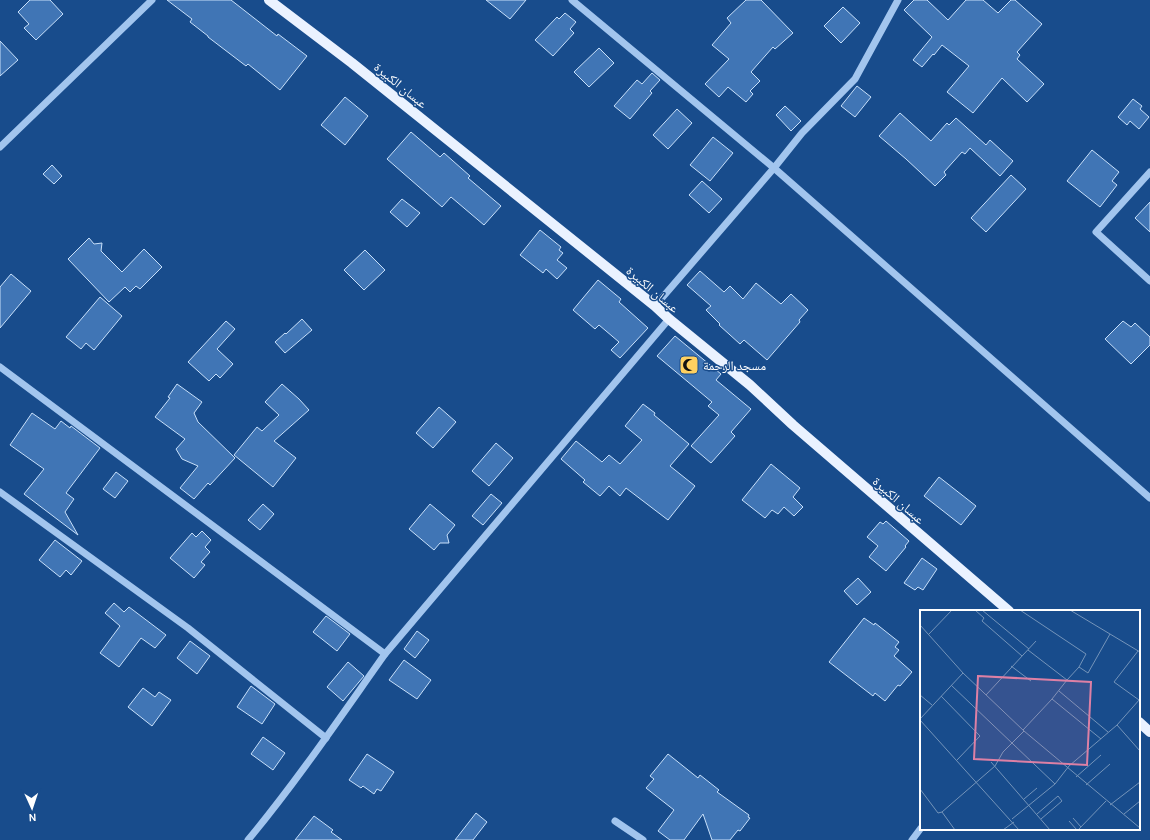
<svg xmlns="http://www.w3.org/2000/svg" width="1150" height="840" viewBox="0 0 1150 840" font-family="Karla,'Noto Naskh Arabic',sans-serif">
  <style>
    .building { fill: #4075b5; stroke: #c8e0fa }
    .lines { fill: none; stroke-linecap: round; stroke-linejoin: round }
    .minor { stroke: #a2c5ee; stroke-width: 7 }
    .major { stroke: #eaf2ff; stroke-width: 10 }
    .labels { text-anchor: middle; stroke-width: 3; stroke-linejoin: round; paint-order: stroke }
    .street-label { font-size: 13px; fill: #fff; stroke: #184c8c }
    .poi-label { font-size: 13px; fill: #fff; stroke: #184c8c; text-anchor: start }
    .inset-road { fill: none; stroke: #7494ba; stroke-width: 1 }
    .view { fill: #dd80a5; fill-opacity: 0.15; stroke: #dd80a5; stroke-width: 2 }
    .inset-edge { fill: none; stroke: #fff; stroke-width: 2 }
  </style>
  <rect width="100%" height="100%" fill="#184c8c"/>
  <!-- building -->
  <g class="building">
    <path d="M30,0h20l13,14 -27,26 -12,-12 5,-4 -11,-12z"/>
    <path d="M167,0h64l46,36 1,-2 29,22 -27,34 -32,-26 -2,2 -38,-29v-1l-18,-14 2,-3z"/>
    <path d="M486,0h40l-16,19z"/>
    <path d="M746,0h15l32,33 -18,16 -2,-2 -22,25 9,9 -10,10 3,3 -7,8 -18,-15 -9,10 -14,-13 24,-25 -17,-14 19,-22 -4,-5z"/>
    <path d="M914,0h13l21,20 18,-20h17l15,13 13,-13h4l27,24 -25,28 3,3 -3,4 27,25 -17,18 -25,-24 -29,35 -26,-21 22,-26 -27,-21 -8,10 -1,-1 -11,13 -9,-7 19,-23 -28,-27z"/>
    <path d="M843,7l17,16 -19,20 -17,-17z"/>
    <path d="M565,13l11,9 -6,7 4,4 -21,23 -18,-16 22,-23 2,2z"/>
    <path d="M0,41l18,19 -18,16z"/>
    <path d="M599,48l15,15 -25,24 -15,-15z"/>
    <path d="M652,73l8,7 -10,11 2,2 -22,26 -16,-13 23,-26 5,4z"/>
    <path d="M857,86l14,11 -16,20 -14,-11z"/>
    <path d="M345,97l23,19 -23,29 -24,-20z"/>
    <path d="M1133,99l9,7 -2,3 9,8 -10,12 -9,-8 -3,4 -9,-8z"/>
    <path d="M785,106l16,15 -10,10 -15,-16z"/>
    <path d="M677,109l15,14 -24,26 -15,-14z"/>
    <path d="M900,113l31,28 16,-18 2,2 7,-7 30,27 4,-5 23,21 -13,15 -30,-28 -5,6 -3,-2 -18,20 2,3 -11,11 -29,-27 -27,-23z"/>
    <path d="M411,132l29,25 4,-4 26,23 -2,2 33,28 -17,19 -33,-28 -9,10 -55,-48z"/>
    <path d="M713,137l20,16 -23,28 -20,-16z"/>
    <path d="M1092,150l27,22 -7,9 5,4 -17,22 -33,-26z"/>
    <path d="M52,165l10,11 -8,8 -11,-10z"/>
    <path d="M1011,175l15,14 -40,43 -15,-14z"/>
    <path d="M702,181l20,18 -13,14 -20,-18z"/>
    <path d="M402,199l18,14 -13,14 -17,-15z"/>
    <path d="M1150,202v30l-15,-14z"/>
    <path d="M540,230l21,17 -2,3 4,3 -6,7 10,8 -10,11 -11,-10 -3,4 -23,-18z"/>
    <path d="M89,238l5,6 8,-1 -1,8 21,21 22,-23 18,18 -22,22 -4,-3 -6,6 -5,-5 -16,15 -41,-43z"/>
    <path d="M365,250l20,20 -21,20 -20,-20z"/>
    <path d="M700,271l24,21 6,-6 13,13 13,-16 25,21 10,-10 17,16 -9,10 1,2 -33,38 -23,-20 -4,4 -21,-19 1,-1 -14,-14 5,-4 -24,-21z"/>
    <path d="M11,274l20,17 -31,37v-41z"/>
    <path d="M598,280l23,19 -2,3 29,26 -28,30 -9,-8 8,-8 -20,-17 -4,4 -22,-19z"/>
    <path d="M100,297l22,19 -28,34 -8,-7 -5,6 -15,-12z"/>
    <path d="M302,319l10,11 -27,23 -10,-11 10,-9 1,1z"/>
    <path d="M226,321l9,8 -18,20 16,15 -13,14 -4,-4 -7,7 -21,-19z"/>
    <path d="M1123,321l8,6 4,-4 15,14v8l-19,19 -26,-25z"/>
    <path d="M675,336l46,38 -5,6 35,29 -20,23 4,4 -24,27 -20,-17 28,-31 -11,-9 4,-4 -55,-46z"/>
    <path d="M177,384l25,18 -8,11 4,9 37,36 -25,27 -2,-2 -14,16 -14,-11 18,-22 -16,-7 -6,-10 9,-10 -30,-22 15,-19 -2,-1z"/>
    <path d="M282,384l17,15 10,11 -35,31 22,17 -23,29 -39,-32 23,-28 5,4 17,-16 -14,-13z"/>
    <path d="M643,404l12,9 -1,2 35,29 -19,22 25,20 -27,34 -42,-32 -6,8 -11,-10 -9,10 -17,-14 2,-2 -24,-21 15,-18 26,21 7,-7 11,9 22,-24 -17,-14z"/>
    <path d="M439,407l17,15 -23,26 -17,-15z"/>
    <path d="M32,413l23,16 6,-8 9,7 1,-2 29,22 -34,45 8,6 -9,13 13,23 -54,-41 20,-25 -34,-24z"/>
    <path d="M496,443l17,15 -24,28 -17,-15z"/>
    <path d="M771,464l29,24 -7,9 10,10 -9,9 -10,-9 -6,7 -6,-4 -7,8 -23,-18z"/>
    <path d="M116,472l12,9 -13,17 -12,-9z"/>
    <path d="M939,477l37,29 -15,19 -37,-29z"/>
    <path d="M491,494l11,9 -19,22 -11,-9z"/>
    <path d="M263,504l11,10 -14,16 -12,-10z"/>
    <path d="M430,504l25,21 -8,10 2,8h-9l-6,7 -25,-21z"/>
    <path d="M886,521l23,20 -4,5 1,1 -20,24 -17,-14 9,-11 -11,-9 13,-15 3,2z"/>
    <path d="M202,531l9,9 -6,7 5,5 -9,10 4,3 -11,13 -24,-20 22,-25 4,4z"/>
    <path d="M55,540l27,21 -11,14 -5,-5 -6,7 -21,-17z"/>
    <path d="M922,558l15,11 -14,21 -5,-3 -3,3 -11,-7z"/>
    <path d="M858,578l13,14 -14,13 -13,-14z"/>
    <path d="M114,603l10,9 5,-5 37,28 -11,13 -14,-10 -22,29 -19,-14 20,-27 -15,-13z"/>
    <path d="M326,616l24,18 -13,17 -24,-19z"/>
    <path d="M864,618l10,7 1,-2 24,19 -4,5 4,3 -5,6 18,16 -12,14 -2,-1 -13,16 -10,-8 -2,3 -44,-34z"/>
    <path d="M417,631l12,9 -14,18 -11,-9z"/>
    <path d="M190,641l20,15 -13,18 -20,-16z"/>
    <path d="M404,660l27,20 -14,19 -28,-19z"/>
    <path d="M348,662l16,14 -21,25 -16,-14z"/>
    <path d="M251,686l24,18 -13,20 -25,-17z"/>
    <path d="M143,688l12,9 4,-5 12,8 -19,26 -24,-19z"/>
    <path d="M263,737l22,16 -12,17 -22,-16z"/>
    <path d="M367,754l27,18 -13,19 -4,-2 -3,5 -11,-8 -2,2 -12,-8z"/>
    <path d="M668,754l30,24 2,-3 19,15 -2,2 32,23 -1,2 2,1 -10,13 -2,-1 -8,10h-18l-9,-26 -19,26h-14l-12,-9 16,-21 -28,-22 8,-9 -4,-3z"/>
    <path d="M476,813l11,9 -14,18h-18z"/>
    <path d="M314,816l19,14 -2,2 11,8h-47z"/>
  </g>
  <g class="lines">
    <!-- minor -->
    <g class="minor">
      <path d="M572,0l202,168 376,330"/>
      <path d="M0,147l152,-147"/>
      <path d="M1150,172l-54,60 54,49"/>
      <path d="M655,306l119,-138 28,-35 53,-54 43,-79"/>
      <path d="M0,367l385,287c-44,62 -88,127 -137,186"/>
      <path d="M0,492l188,136 138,110"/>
      <path d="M385,654l284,-335"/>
      <path d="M615,821l28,19"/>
      <path d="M912,840l9,-12"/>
    </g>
    <!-- major -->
    <g class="major">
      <path d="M269,0l83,63 303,243 14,13 81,66 43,40 216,186"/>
      <path d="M1139,722l11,10"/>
    </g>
  </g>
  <!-- icons -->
  <defs>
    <symbol id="mosque-square" viewBox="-11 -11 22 22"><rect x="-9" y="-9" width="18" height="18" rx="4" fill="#ffd060" stroke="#184c8c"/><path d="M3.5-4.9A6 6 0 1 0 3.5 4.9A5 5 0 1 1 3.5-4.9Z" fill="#111"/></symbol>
  </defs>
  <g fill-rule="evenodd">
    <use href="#mosque-square" x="678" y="354" width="22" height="22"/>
  </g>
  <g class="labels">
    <!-- street labels -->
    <g class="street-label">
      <text transform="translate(401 85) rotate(39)" y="5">عبسان الكبيرة</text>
      <text transform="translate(653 289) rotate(40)" y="5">عبسان الكبيرة</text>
      <text transform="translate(899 500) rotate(41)" y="5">عبسان الكبيرة</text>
    </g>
    <!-- poi labels -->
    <g class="poi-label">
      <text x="703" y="370">مسجد الرحمة</text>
    </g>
  </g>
  <!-- overview -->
  <g transform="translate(920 610)">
    <rect width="220" height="220" fill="#184c8c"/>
    <path class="inset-road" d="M55,0l9,8 -2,3 40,35M62,0l47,39M100,0l66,44 -7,13M150,0l70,42M0,15l43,48 61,58 116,97M9,24l23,-24M108,40l39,30 -15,19 49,40M218,41l-24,31 25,18M91,56l20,15M147,70l12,-13 9,6 22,-39M31,75l104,99M139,81l49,41M0,85l12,10M66,85l50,-54M21,86l39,40 -23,24M0,109l43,-46M0,110l99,110M197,115l23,26M103,120l29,-31M71,152l59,68M156,167l25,-22M166,175l24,-21M0,179l18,24 4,-1M104,189l13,-11M190,195l30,-23M117,204l21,-18 4,5 -21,18M204,204l16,-13M153,208l8,9M92,209l43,-35 14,-18 48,-41 23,-26M149,211l8,9M35,220l-13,-18 53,-46 8,-14 21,-21M83,220l11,-8M158,220l28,-29"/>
    <path class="view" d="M58,66l113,6 -4,83 -113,-6z"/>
    <rect width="220" height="220" class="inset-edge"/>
  </g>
  <!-- north arrow -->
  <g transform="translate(32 808) rotate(177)" stroke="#184c8c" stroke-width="3" paint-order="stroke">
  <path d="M0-3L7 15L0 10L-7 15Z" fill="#ffffff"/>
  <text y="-6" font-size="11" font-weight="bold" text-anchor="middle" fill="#ffffff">N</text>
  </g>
</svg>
